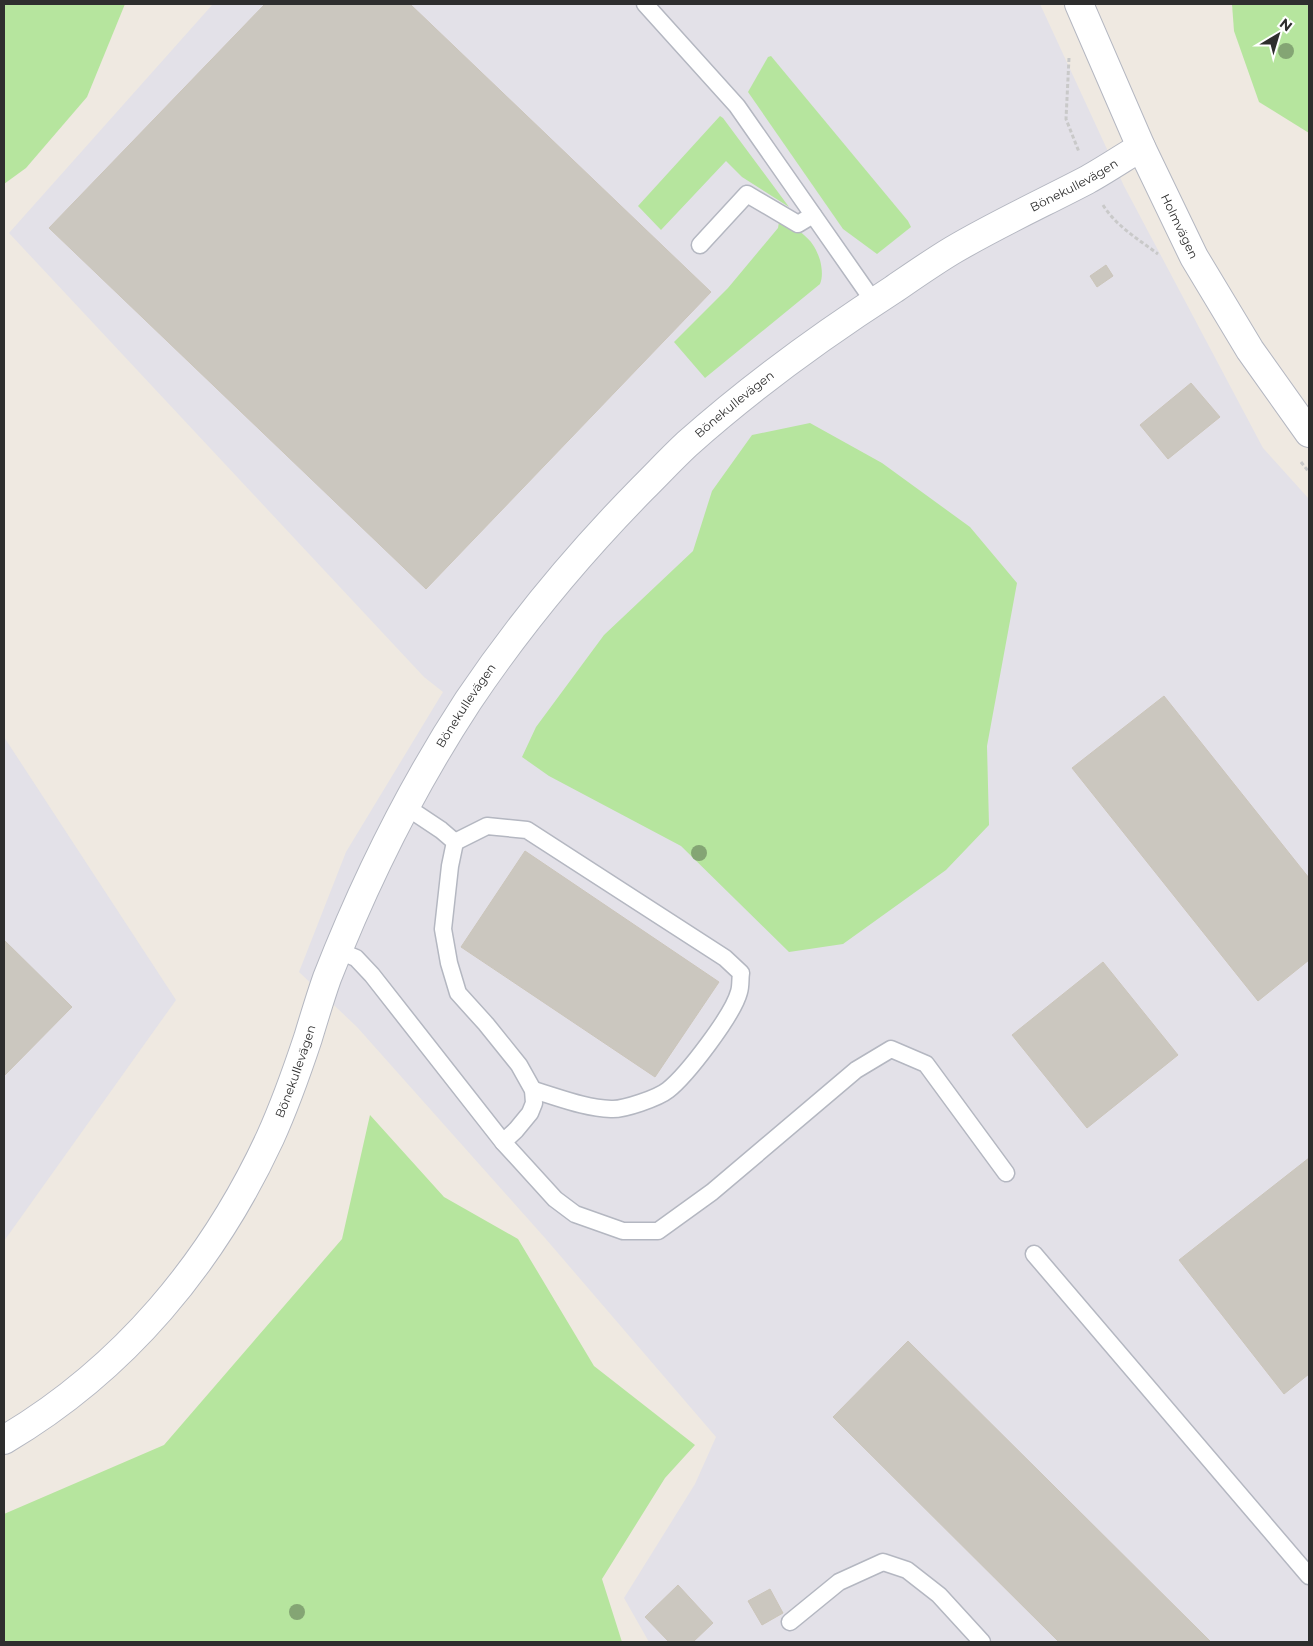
<svg xmlns="http://www.w3.org/2000/svg" width="1313" height="1646" viewBox="0 0 1313 1646" font-family="Montserrat,sans-serif">
  <style>
    .industrial { fill: #e3e1e8 }
    .green { fill: #b6e59e }
    .building { fill: #cbc7bf; stroke: #cbc5ba }
    .lines { fill: none; stroke-linecap: round; stroke-linejoin: round }
    .lane-casing { stroke: #b4b7c1; stroke-width: 19 }
    .street-casing { stroke: #b4b7c1; stroke-width: 30 }
    .secondary-casing { stroke: #b4b7c1; stroke-width: 30 }
    .path { stroke: #c9c9c9; stroke-width: 3; stroke-dasharray: 4 2.5; stroke-linecap: butt }
    .lane { stroke: #fff; stroke-width: 16 }
    .street { stroke: #fff; stroke-width: 28 }
    .secondary { stroke: #fff; stroke-width: 28 }
    .tree { fill: #84a574 }
    .labels { text-anchor: middle; stroke-width: 4; stroke-linejoin: round; paint-order: stroke }
    .street-label { font-size: 12px; fill: #2e2e2e; stroke: #fff }
  </style>
  <rect width="100%" height="100%" fill="#efe9e1"/>
  <!-- industrial -->
  <g class="industrial">
    <path d="M213,4h827l84,182 139,262 46,51v1143h-660l-25,-44 71,-114 21,-47 -171,-199 -188,-211 -58,-55 47,-120 97,-160 -19,-15 -415,-444z"/>
    <path d="M4,737l172,263 -172,241z"/>
  </g>
  <!-- green -->
  <g class="green">
    <path d="M4,4h121l-38,93 -61,71 -22,16z"/>
    <path d="M1232,4h77v129l-50,-31 -25,-71z"/>
    <path d="M771,56l137,165 3,6 -34,27 -34,-25 -95,-137 20,-35z"/>
    <path d="M720,116l3,2 66,89 -47,-30 -16,-16 -65,69 -23,-24z"/>
    <path d="M783,221c19,12 30,17 37,39 2,8 3,17 0,24l-115,94 -31,-36 54,-54 50,-60 1,-6z"/>
    <path d="M810,423l72,40 88,64 47,56 -30,163 2,79 -43,45 -103,74 -54,8 -108,-106 -132,-70 -27,-19 14,-30 68,-92 89,-84 19,-60 40,-56z"/>
    <path d="M370,1115l74,82 74,42 76,127 101,79 -30,33 -63,101 20,63h-618v-128l160,-69 178,-206z"/>
  </g>
  <!-- building -->
  <g class="building">
    <path d="M265,4h145l301,288 -285,297 -377,-361z"/>
    <path d="M1106,265l7,11 -16,11 -7,-11z"/>
    <path d="M1191,383l29,34 -52,42 -28,-34z"/>
    <path d="M1164,696l145,182v82l-51,41 -186,-233z"/>
    <path d="M525,851l194,131 -64,95 -194,-130z"/>
    <path d="M4,940l68,67 -68,69z"/>
    <path d="M1103,962l75,93 -91,73 -75,-93z"/>
    <path d="M1309,1158v216l-25,20 -105,-134z"/>
    <path d="M908,1341l303,301h-152l-226,-225z"/>
    <path d="M678,1585l35,38 -20,19h-24l-24,-25z"/>
    <path d="M770,1589l13,24 -21,12 -14,-24z"/>
  </g>
  <g class="lines">
    <defs>
      <g id="lane">
        <path d="M645,4l92,102 137,196"/>
        <path d="M700,245l47,-51 51,30 15,-9"/>
        <path d="M405,806l36,24 14,12 -5,24 -7,63 6,34 9,30 28,31 33,41 14,25 1,13 -4,10 -14,17 -13,12"/>
        <path d="M455,842l32,-16 40,4 198,128 16,15c-1,6 0,13 -2,19 -6,23 -52,83 -71,98 -10,8 -45,20 -57,19 -27,-1 -53,-12 -78,-19"/>
        <path d="M339,951l17,7 16,17 131,167 52,57 20,15 48,17h35l54,-39 144,-122 35,-21 35,15 80,109"/>
        <path d="M1034,1254l275,322"/>
        <path d="M790,1622l49,-40 44,-20 24,8 32,25 43,47"/>
      </g>
      <g id="street">
        <path id="s1" d="M4,1440c120,-71 208,-177 266,-302 15,-33 27,-67 38,-100 6,-20 12,-40 19,-60 38,-97 84,-190 141,-277 51,-76 111,-148 175,-213 15,-15 29,-30 44,-44 65,-58 134,-108 207,-155 19,-13 39,-27 59,-39 44,-26 90,-47 134,-70 18,-10 36,-22 54,-33"/>
      </g>
      <g id="secondary">
        <path id="s2" d="M1079,4l62,143 53,110 56,93 59,83"/>
      </g>
    </defs>
    <!-- lane casing -->
    <use href="#lane" class="lane-casing"/>
    <!-- street casing -->
    <use href="#street" class="street-casing"/>
    <!-- secondary casing -->
    <use href="#secondary" class="secondary-casing"/>
    <!-- path -->
    <g class="path">
      <path d="M1069,58l-3,61 13,33"/>
      <path d="M1103,205c13,21 35,34 55,49"/>
      <path d="M1301,462l8,10"/>
    </g>
    <!-- lane -->
    <use href="#lane" class="lane"/>
    <!-- street -->
    <use href="#street" class="street"/>
    <!-- secondary -->
    <use href="#secondary" class="secondary"/>
  </g>
  <!-- trees -->
  <g class="tree">
    <circle cx="1286" cy="51" r="8"/>
    <circle cx="699" cy="853" r="8"/>
    <circle cx="297" cy="1612" r="8"/>
  </g>
  <g class="labels">
    <!-- street labels -->
    <g class="street-label">
      <text dy="4" stroke="none"><textPath href="#s1" startOffset="1695">Bönekullevägen</textPath></text>
      <text dy="4" stroke="none"><textPath href="#s2" startOffset="244">Holmvägen</textPath></text>
      <text dy="4" stroke="none"><textPath href="#s1" startOffset="1290">Bönekullevägen</textPath></text>
      <text dy="4" stroke="none"><textPath href="#s1" startOffset="885">Bönekullevägen</textPath></text>
      <text dy="4" stroke="none"><textPath href="#s1" startOffset="480">Bönekullevägen</textPath></text>
    </g>
  </g>
  <!-- border -->
  <rect width="1313" height="1646" fill="none" stroke="#2e2e2e" stroke-width="10"/>
  <!-- north arrow -->
  <g transform="translate(1278 35) rotate(38)" stroke="#ffffff" stroke-width="4" paint-order="stroke">
  <path d="M0-4L9 19L0 12L-9 19Z" fill="#2e2e2e"/>
  <text y="-8" font-size="14" font-weight="bold" text-anchor="middle" fill="#2e2e2e">N</text>
  </g>
</svg>
